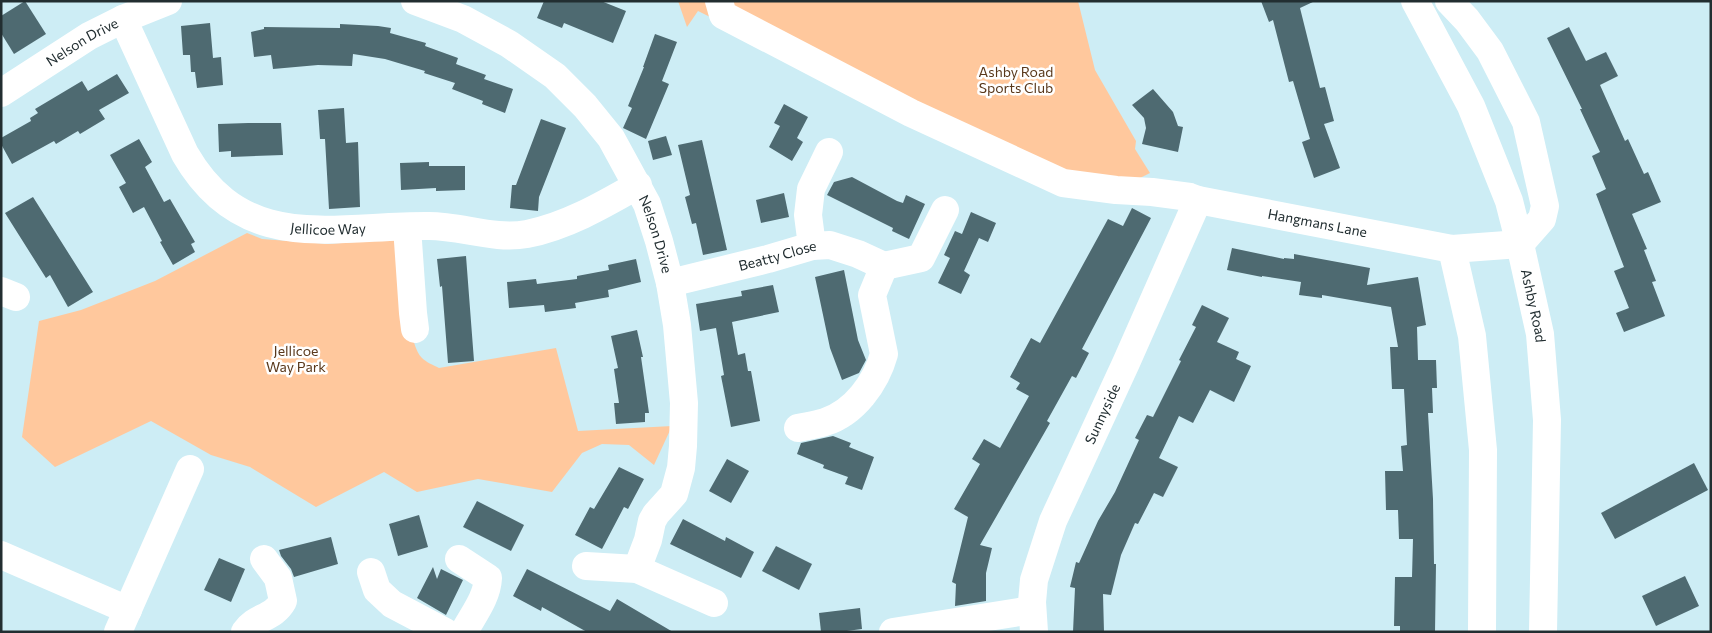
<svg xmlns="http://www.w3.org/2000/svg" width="1712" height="633" viewBox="0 0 1712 633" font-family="Commissioner,sans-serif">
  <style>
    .green { fill: #ffc89d }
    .building { fill: #4e6a71 }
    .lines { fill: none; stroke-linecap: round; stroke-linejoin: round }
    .minor { stroke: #fff; stroke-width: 28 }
    .major { stroke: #fff; stroke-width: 28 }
    .labels { text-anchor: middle; stroke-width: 5; stroke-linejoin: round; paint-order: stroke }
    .street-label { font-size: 14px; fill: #222e31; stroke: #fff }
    .park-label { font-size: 14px; fill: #59381b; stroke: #fff }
  </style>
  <rect width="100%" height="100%" fill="#cdedf5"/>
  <!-- green -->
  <g class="green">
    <path d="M678,1h400l17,69 41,71 -1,8 15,24 -34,17h-56l-362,-179 -11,16z"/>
    <path d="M247,233l15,6 66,5 70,-5c3,23 9,105 24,119 4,4 11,7 17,10l117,-20 22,83 94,-5 -18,39 -25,-20 -27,-1 -20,9 -30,39 -74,-13 -61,13 -33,-20 -68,35 -66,-40 -39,-12 -60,-34 -96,46 -33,-30 17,-116 42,-11 74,-29z"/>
  </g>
  <!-- building -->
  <g class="building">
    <path d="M25,1l21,33 -32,20 -13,-21v-17z"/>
    <path d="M544,1h57l25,10 -13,32 -49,-20 -2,5 -25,-10z"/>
    <path d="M1261,1h54l-15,7 20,80 5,-1 9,34 -10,3 16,44 -26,10 -12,-36 8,-3 -17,-58 -4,1 -16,-62 -4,2z"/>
    <path d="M210,23l3,35 8,-1 2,28 -26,3 -2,-16h-4l-1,-17h-7l-2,-29z"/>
    <path d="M340,24l38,2 13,2 -1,5 36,10 -1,3 33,12 -2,6 30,11 -2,4 29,10 -8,24 -23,-9 1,-3 -31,-12 3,-6 -31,-10 1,-2 -40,-12 -32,-5 -1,12 -34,-1 -45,4 -2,-14 -17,2 -3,-25 13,-3v-2l76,1z"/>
    <path d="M1569,27l17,34 20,-9 12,24 -18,9 25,56 3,-2 16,35 4,-2 13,30 -29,12 15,35 -3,1 12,31 -4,1 13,34 -41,16 -8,-19 13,-5 -15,-37 10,-4 -28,-73 10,-5 -14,-33 8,-4 -20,-43h2l-35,-71z"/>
    <path d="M655,34l22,8 -15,39 7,3 -23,55 -23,-11 9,-20 -4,-2 16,-39h-1z"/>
    <path d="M117,74l12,19 -30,17 6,9 -25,15 -2,-3 -22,13 -2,-3 -42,23 -11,-20v-6l30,-17 -1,-3 8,-5 -3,-4 47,-28 6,10z"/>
    <path d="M1153,89l20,23 5,14 5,1 -5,25 -36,-8 4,-16 -2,-10 -12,-13z"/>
    <path d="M784,104l24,13 -11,21 6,4 -11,19 -23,-14 11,-21 -6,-3z"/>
    <path d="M344,108l2,35 12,-1 2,65 -31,2 -4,-70h-5l-2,-29z"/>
    <path d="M541,119l25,9 -27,69 -1,14 -28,-3 2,-23h4z"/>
    <path d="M248,123h33l2,32 -52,2v-6l-12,1 -1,-28z"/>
    <path d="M666,136l6,19 -19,5 -5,-19z"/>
    <path d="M139,139l13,23 -7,5 19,35 6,-3 25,43 -4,2 4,8 -22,13 -13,-23 2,-1 -18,-34 -11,6 -14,-26 7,-4 -16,-28z"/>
    <path d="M702,140l25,110 -24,5 -7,-32 -4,1 -7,-27 5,-2 -12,-50z"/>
    <path d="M429,162v4h36v24l-29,1v-3l-35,2 -1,-27z"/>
    <path d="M852,177l45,24 6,2 3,-8 19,9 -16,35 -17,-8 1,-3 -66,-33 7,-13z"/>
    <path d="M784,193l5,24 -28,6 -5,-23z"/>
    <path d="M33,197l60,95 -25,15 -18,-32 -4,3 -41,-65z"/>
    <path d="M1132,208l19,10 -69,131 7,4 -13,25 -4,-2 -25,45 3,2 -70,122 12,3 -6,25v28l-31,5 1,-22 -4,-2 16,-65 -14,-8 26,-45 -8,-5 12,-20 16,9 29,-52 -13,-7 4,-6 -10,-6 21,-39 9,5 68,-124 15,7z"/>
    <path d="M971,212l25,11 -8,19 -9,-4 -15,33 6,4 -9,19 -23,-11 12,-25 -6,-3 11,-24 7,3z"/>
    <path d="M1232,248l52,11v-1l10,1v-5l76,14 -3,17 51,-8 8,48 -9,2 1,33h18l1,28h-5l1,25h-5l5,86 1,65h2l-1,68h-35v-6h-6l1,-49h17l1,-38h-14l-1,-29h-12l-1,-39h18l-2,-25 6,-1 -3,-56h-12l-2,-42h8l-7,-40 -69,-12v3l-23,-3 2,-13 -39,-6v1l-35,-7z"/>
    <path d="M466,256l8,105 -26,2 -6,-77 -2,1 -3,-28z"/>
    <path d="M636,259l5,23 -33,8 1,7 -34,6 1,5 -31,4 -1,-7 -35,3 -2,-26 29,-3 1,5 40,-5v-3l32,-6 -1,-5z"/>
    <path d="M844,270l14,70 8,20 -7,13 -17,7 -12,-32 -15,-71z"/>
    <path d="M773,285l6,27 -47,10 6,33 7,-2 3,18h3l9,50 -29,6 -10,-51 3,-1 -8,-47 -16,3 -4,-27 46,-8 -1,-5z"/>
    <path d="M1202,305l27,13 -12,24 22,10 -3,7 15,7 -17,36 -24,-12 -17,33 -14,-7 -20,42 19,9 -15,30 -9,-4 -16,31 -3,-1 -14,32 -10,40 -8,-1 1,38h-31l2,-44 -5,-1 6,-25 3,1 19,-42 17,-29 24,-52 -4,-2 12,-23 6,2 28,-56 -2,-1 17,-33 -4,-2z"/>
    <path d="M637,330l6,27h-2l8,56h-4v9l-29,2 -2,-21h5l-5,-34 4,-1 -7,-32z"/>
    <path d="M833,436l18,7 -2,4 25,10 -12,33 -17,-6 3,-7 -25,-9 1,-3 -27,-11 4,-11z"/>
    <path d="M727,459l22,12 -18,32 -22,-12z"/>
    <path d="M1694,463l14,27 -93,49 -14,-26z"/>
    <path d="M619,467l25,12 -16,30 -4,-2 -22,42 -27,-14 15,-28 4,2z"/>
    <path d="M477,501l47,24 -13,26 -48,-24z"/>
    <path d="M419,515l9,32 -30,9 -9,-32z"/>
    <path d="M683,519l42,22 1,-4 28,15 -13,26 -71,-34z"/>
    <path d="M331,537l7,27 -44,13 -3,-8 -10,-13 -2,-6z"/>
    <path d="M776,546l36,18 -13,26 -37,-19z"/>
    <path d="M219,558l26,11 -14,33 -27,-12z"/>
    <path d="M433,567l4,12 4,-10 22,11 -17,35 -29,-17z"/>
    <path d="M527,569l83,42 7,-12 56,33h-86l-45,-25 -1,4 -28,-15z"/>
    <path d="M1685,576l14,30 -43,20 -14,-30z"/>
    <path d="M860,608l2,21 -23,3h-18l-2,-19z"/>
  </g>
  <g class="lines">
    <!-- minor -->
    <g class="minor">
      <path id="s1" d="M415,1l48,18 46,25 46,32 30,30 26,32 36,66 12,37 11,42 7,42 7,78 -1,43 -2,22 -7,26 -18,20 -4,7 -4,19 -11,29"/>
      <path id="s2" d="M719,1l4,14 188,98 152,70 53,7 36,2 38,5 8,3 254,49 68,-5 22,-25 3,-13 -19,-84 -36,-71 -23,-31 -18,-19"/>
      <path id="s3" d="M123,19l62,135c59,102 149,71 244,72 33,0 65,14 98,8 40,-8 76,-29 111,-49"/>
      <path id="s4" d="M1,93l88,-57 34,-17 45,-18"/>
      <path d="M407,227l6,86 2,16"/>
      <path d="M812,246l-4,-31 3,-26 18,-37"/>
      <path d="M1452,249l20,87 11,114 -1,182"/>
      <path d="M884,266l37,-8 24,-48"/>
      <path id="s5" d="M670,283l98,-24 44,-13 18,-1 28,9 26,12"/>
      <path d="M1,291l15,6"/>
      <path d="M798,428c9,-2 18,-3 27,-6 29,-9 51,-39 59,-68l-12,-59 12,-29"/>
      <path d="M1,555l127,55"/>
      <path d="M459,559l29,19c-1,20 -15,37 -24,54"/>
      <path d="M586,566l51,3 77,34"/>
      <path d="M371,572l6,18 15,14 53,28"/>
      <path d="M118,632l72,-163"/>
      <path d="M245,632c11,-16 28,-13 38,-31l-5,-23 -14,-19"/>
      <path d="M893,632l139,-22"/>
      <path id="s6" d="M1034,632l-2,-30 2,-22 19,-59 73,-158 72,-163"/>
    </g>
    <!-- major -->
    <path class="major" id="s7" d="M1415,1l56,105 38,95 11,43 20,90 7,86 -4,212"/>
  </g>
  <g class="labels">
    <!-- street labels -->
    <g class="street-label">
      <text dy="5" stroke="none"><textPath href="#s4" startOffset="96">Nelson Drive</textPath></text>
      <text dy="5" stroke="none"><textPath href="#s2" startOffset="652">Hangmans Lane</textPath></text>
      <text dy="5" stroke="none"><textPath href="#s3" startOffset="320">Jellicoe Way</textPath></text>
      <text dy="5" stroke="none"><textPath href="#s1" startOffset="350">Nelson Drive</textPath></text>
      <text dy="5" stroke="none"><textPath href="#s5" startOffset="111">Beatty Close</textPath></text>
      <text dy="5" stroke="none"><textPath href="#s7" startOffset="329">Ashby Road</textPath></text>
      <text dy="5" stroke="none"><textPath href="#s6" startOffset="232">Sunnyside</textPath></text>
    </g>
    <!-- park labels -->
    <g class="park-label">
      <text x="1016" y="77">Ashby Road<tspan x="1016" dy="16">Sports Club</tspan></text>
      <text x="296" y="356">Jellicoe<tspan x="296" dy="16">Way Park</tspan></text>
    </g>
  </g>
  <!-- border -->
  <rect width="1712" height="633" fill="none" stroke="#222e31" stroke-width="5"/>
</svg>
